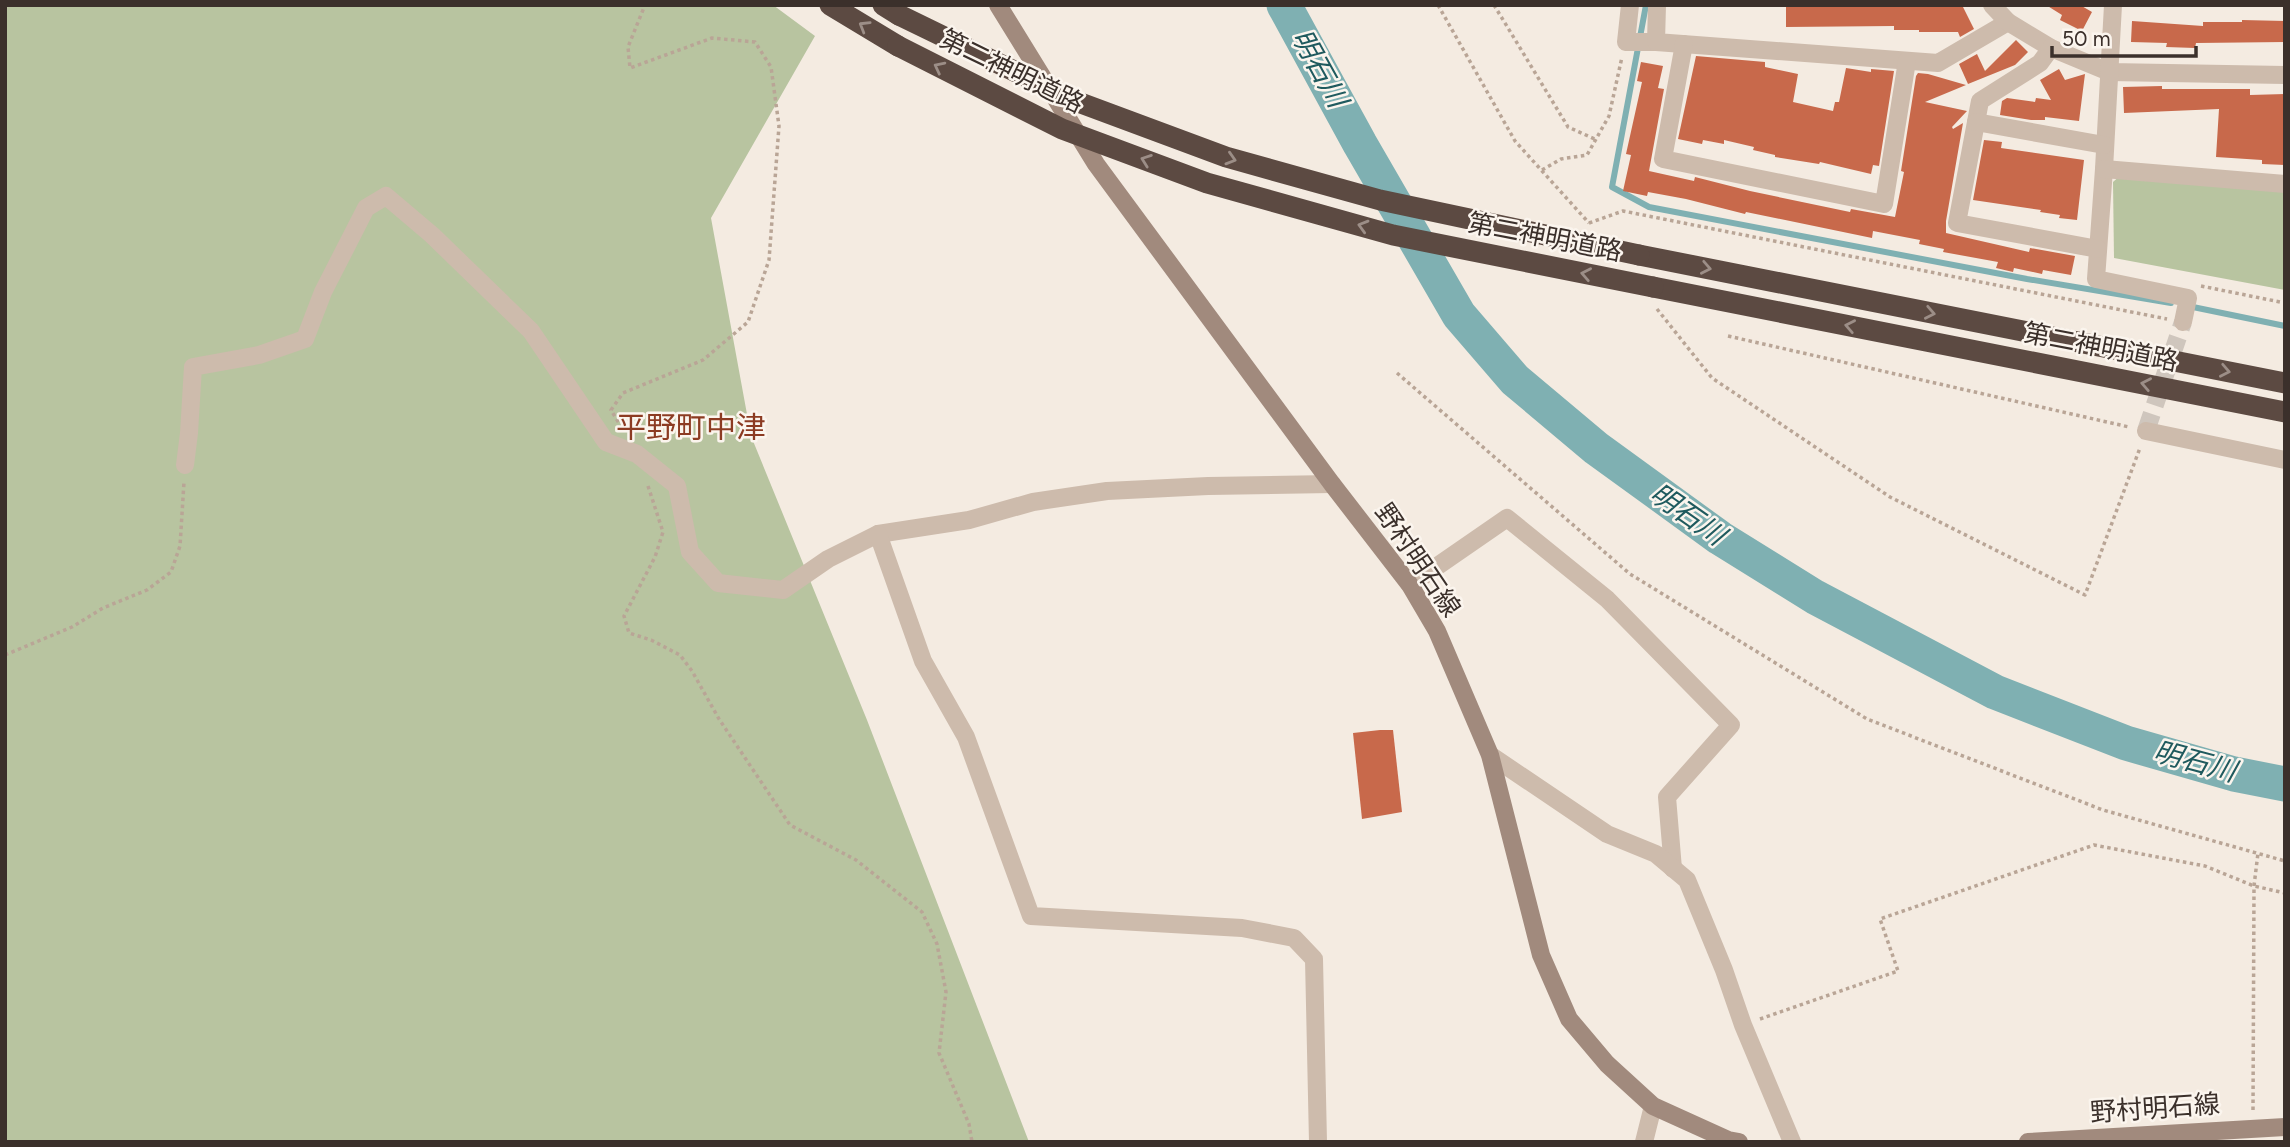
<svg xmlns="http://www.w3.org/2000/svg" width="2290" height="1147" viewBox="0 0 2290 1147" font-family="Figtree,'Noto Sans JP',sans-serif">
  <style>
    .green { fill: #b8c4a0 }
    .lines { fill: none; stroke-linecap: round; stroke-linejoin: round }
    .stream { stroke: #7fb0b2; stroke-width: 6 }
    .river { stroke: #7fb0b2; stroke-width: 35 }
    .building { fill: #c8694b }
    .minor-tunnel { stroke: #cfc6bd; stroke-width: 18; stroke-dasharray: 18 9; stroke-linecap: butt }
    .path { stroke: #b9a596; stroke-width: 3.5; stroke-dasharray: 3.5 3.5; stroke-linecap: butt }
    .minor { stroke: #cdbbac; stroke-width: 18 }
    .secondary { stroke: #a18a7d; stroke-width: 18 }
    .motorway { stroke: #5c4a42; stroke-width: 21 }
    .motorway-bridge { stroke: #5c4a42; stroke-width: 21 }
    .oneway { stroke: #9c8e87 }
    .labels { text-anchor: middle; stroke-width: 5; stroke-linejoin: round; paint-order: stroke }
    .street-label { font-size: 26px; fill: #3b302b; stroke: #fbf5ee }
    .water-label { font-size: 28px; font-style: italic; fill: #1f5a5e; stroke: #fbf5ee }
    .quarter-label { font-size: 30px; fill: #8c3b22; stroke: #fbf5ee }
  </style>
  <rect width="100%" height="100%" fill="#f4ebe1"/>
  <!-- green -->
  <g class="green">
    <path d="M5,5h768l42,31 -104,182 40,218 116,284 162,422h-1024z"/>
    <path d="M2121,175l164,17v98l-171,-32 -1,-76z"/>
  </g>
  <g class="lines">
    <!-- stream -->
    <g class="stream">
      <path d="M1646,5l-34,182 37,20 378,72 144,24"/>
      <path d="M2188,306l97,20"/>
    </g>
    <!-- river -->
    <path class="river" d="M1284,5l76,139 99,171 56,65 81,68 124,90 95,59 180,95 131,51 108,31 51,10"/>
  </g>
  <!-- building -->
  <g class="building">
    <path d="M1786,5h176l12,24 -14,8 -2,-5h-39v-2h-25v-4l-108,1z"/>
    <path d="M2046,5h34l12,7 -10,19 -22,-11 2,-5z"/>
    <path d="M2242,20l43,1v21l-89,1 -1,5 -29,-1 1,-4 -36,-1 1,-21 71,5v-4h39z"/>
    <path d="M2016,40l12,12 -13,13 -47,19 -9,-20 18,-10 8,17z"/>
    <path d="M1696,56l69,6v5l33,7 -5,28 40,9 2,-9h4l7,-34 25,4v-3l23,2 -15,95 -6,-1 -2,9 -51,-12 -1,2 -44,-7v-2l-22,-5 1,-3 -30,-7v4l-21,-4 -1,4 -24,-5z"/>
    <path d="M1641,62l22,4 -5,22 6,1 -15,82 45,10 1,-4 55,14 100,21 1,-3 44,8 9,-45 -3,-1 15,-95 2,-3 10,1 38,11 -41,17 42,9 -15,16 1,2 10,-6 -17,98v12l83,19 1,-4 45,8 -4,19 -28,-5 -1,4 -28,-6 -1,4 -17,-4 2,-6 -55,-10 1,-3 -25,-5 1,-4 -47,-9 -1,7 -126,-26 -1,2 -59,-15 -38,-7 -1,4 -24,-5 8,-36 -5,-1 16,-72 -5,-1z"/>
    <path d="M2059,69l6,11 20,-6 -6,47 -34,-4v3h-14l-31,-5 2,-14 5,-3 28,4 1,-4 15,2 -11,-20z"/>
    <path d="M2162,86v3h88v6l35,-1v71l-23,-1v-4l-46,-3 3,-48 -95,4 -1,-26z"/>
    <path d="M1984,140l18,2 -1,6 83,12 -7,60 -18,-2 1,-3 -20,-3 1,-2 -68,-10z"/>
    <path d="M1380,730h13l9,82 -40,7 -9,-86z"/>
  </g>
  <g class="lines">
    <!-- minor-tunnel -->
    <path class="minor-tunnel" d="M2146,431l37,-109"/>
    <!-- path -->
    <g class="path">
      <path d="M1438,5l77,136 74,82"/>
      <path d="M1494,5l74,122 29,13"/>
      <path d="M1542,170l19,-11 26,-4 22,-39 13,-59"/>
      <path d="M1589,223l34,-12 544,108"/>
      <path d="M2201,286l84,17"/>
      <path d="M1657,309l55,69 178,119 195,98 55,-147"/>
      <path d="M1728,336l401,91"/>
      <path d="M1397,373l233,201 237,145 236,91 182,51"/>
      <path d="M622,428l-11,-18 12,-17 80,-33 45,-38 21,-62 10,-134 -8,-59 -16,-25 -43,-4 -82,30 -2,-21 17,-42"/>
      <path d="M648,486l15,46 -8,25 -31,59 5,17 22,7 29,15 12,16 27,48 71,106 66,35 66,52 15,32 9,48 -7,61 30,71 3,18"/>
      <path d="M5,655l67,-28 31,-19 44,-18 24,-18 9,-26 4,-64"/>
      <path d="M1760,1019l138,-48 -18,-52 214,-74 111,21 49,20 31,7"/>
      <path d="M2253,1110l1,-224 4,-33"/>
    </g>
    <!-- minor -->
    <g class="minor">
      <path d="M1630,5l-4,37h30"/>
      <path d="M1657,5l-1,37 282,21 70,-41"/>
      <path d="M1992,5l16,17 43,26 58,24 176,3"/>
      <path d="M2113,5l-9,164 -8,110 92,19 -5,24"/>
      <path d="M1684,44l-21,115 221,45 23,-143"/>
      <path d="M2051,48l-11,15 -60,38 -23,122 141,26"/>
      <path d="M1976,122l128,23"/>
      <path d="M2104,169l181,15"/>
      <path d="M2146,431l139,29"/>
      <path d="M185,465l4,-32 4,-66 66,-12 46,-16 18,-47 43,-84 20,-12 46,39 99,96 75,111 31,12 40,32 13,66 28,31 65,7 45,-31 50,-25 91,-14 64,-18 74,-11 101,-5 124,-2"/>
      <path d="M878,534l45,127 43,76 65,179 211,12 52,10 20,21 4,183"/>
      <path d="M1410,585l97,-67 100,81 124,126 -64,72 6,72"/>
      <path d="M1490,755l117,79 49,20 31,26 37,90 19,55 49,117"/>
      <path d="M1644,1142l9,-36"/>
    </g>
    <!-- secondary -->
    <g class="secondary">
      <path d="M998,5l98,159 236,320 78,101 27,46 53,124 51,200 28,64 38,45 46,42 75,34 11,2"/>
      <path d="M2028,1142l257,-15"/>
    </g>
    <!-- motorway -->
    <g class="motorway">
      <path d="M830,5l68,41"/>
      <path d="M883,5l16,10"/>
      <path d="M1639,255l646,128"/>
      <path d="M1653,287l632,125"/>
    </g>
    <!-- motorway-bridge -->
    <g class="motorway-bridge">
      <path d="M899,15l179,87 148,55 154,43 259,55"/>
      <path d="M898,46l164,83 145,54 186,52 260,52"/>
    </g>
  </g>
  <!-- one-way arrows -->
  <defs><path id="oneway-chevron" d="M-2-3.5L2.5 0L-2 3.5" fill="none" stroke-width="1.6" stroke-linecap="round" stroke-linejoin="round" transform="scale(1.75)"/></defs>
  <g class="oneway">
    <use href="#oneway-chevron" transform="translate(864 26) rotate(-149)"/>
    <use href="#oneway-chevron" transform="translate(939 67) rotate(-153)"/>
    <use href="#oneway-chevron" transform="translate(1231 159) rotate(17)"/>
    <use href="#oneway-chevron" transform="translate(1146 160) rotate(-160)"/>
    <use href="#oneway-chevron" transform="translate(1363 226) rotate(-164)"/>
    <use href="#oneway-chevron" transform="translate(1706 268) rotate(11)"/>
    <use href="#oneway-chevron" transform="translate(1586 274) rotate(-169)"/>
    <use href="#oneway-chevron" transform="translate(1930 313) rotate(11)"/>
    <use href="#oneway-chevron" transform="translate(1850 326) rotate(-169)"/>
    <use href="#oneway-chevron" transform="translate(2225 371) rotate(11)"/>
    <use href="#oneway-chevron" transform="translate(2146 384) rotate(-169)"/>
  </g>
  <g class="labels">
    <!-- street labels -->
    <g class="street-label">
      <text transform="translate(1012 71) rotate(26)" y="9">第二神明道路</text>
      <text transform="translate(1545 237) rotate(11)" y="9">第二神明道路</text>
      <text transform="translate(2101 347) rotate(11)" y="9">第二神明道路</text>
      <text transform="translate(1418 560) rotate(56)" y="9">野村明石線</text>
      <text transform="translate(2155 1108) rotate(-4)" y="9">野村明石線</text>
    </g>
    <!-- water labels -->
    <g class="water-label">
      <text transform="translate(1320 68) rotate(61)" y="10">明石川</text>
      <text transform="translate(1688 514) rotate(35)" y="10">明石川</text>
      <text transform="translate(2195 761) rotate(15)" y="10">明石川</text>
    </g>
    <!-- quarter labels -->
    <g class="quarter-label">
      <text x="691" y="438">平野町中津</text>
    </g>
  </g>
  <!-- border -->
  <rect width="2290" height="1147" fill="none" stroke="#3b302b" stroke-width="14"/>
  <!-- scale -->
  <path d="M2052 46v10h144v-10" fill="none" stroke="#3b302b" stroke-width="3.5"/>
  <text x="2062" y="46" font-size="21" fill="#3b302b" stroke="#fbf5ee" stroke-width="5" paint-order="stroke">50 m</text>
</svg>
